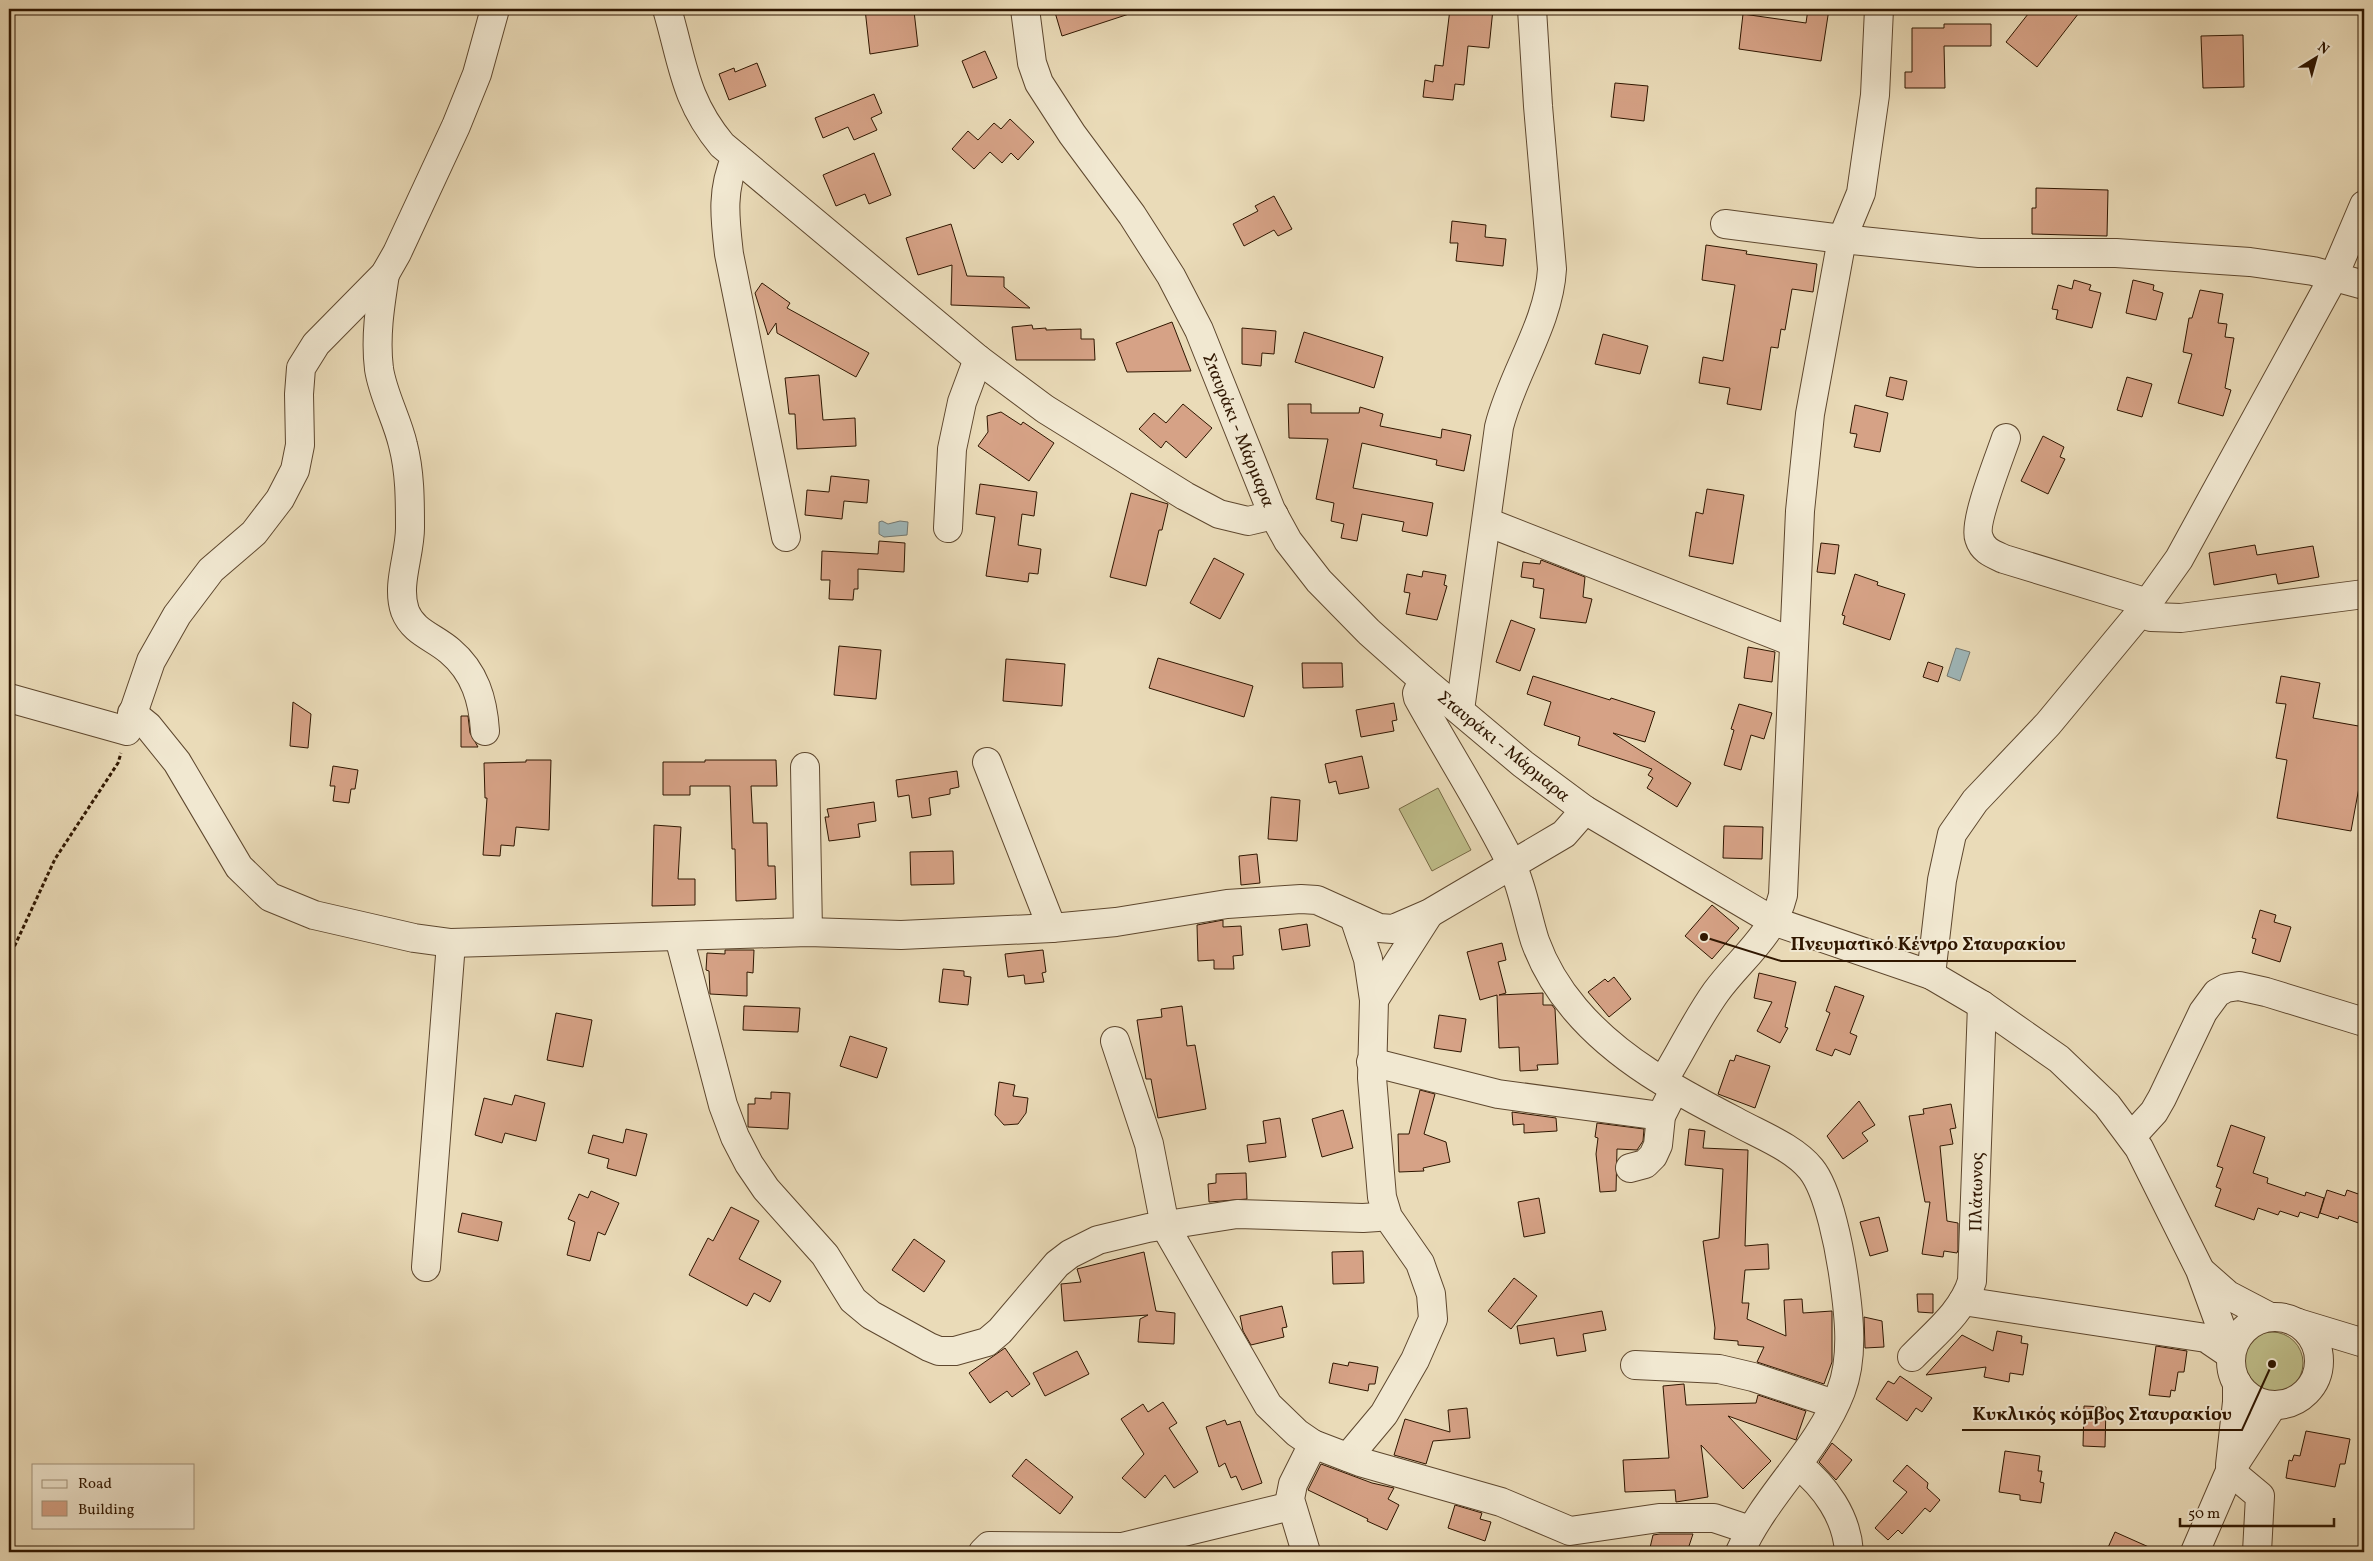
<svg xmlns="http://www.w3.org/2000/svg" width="2373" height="1561" viewBox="0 0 2373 1561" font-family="Vollkorn,serif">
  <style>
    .green { fill: #bfbe8a; stroke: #776a45 }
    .water { fill: #9fb8bb; stroke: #727770 }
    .building { fill: #d6a286; stroke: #2f1600 }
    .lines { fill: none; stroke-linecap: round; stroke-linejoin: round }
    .minor-casing { stroke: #5e472e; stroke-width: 30 }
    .path { stroke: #2f1600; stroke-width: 3; stroke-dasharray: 4 2.5; stroke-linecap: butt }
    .minor { stroke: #f1e8d1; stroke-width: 28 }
    .labels { text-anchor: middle; stroke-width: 4; stroke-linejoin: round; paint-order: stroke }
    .street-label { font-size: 18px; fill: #2f1600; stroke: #f1e8d1 }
    .leader { fill: none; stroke: #2f1600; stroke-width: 2 }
    .callout-dot { fill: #2f1600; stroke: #f1e8d1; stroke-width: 2 }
    .callout-label { font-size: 19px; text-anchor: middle; font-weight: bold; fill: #2f1600; stroke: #f1e8d1; stroke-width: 4; stroke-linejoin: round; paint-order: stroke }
  </style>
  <rect width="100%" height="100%" fill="#eadbb8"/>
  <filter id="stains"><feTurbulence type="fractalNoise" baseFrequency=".004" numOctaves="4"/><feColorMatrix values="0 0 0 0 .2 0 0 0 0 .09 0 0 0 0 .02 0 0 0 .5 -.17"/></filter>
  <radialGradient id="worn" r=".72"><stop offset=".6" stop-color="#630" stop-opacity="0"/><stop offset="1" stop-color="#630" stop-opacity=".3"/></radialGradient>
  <!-- green -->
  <g class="green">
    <path d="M1438,788l33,62 -39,21 -33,-62z"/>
    <circle cx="2272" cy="1363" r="31"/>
  </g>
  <!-- water -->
  <g class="water">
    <path d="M882,521l6,3 12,-3 8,1 -1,13 -23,2 -5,-3v-12z"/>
    <path d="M1956,648l14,4 -10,29 -13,-5z"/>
  </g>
  <!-- building -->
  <g class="building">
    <path d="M865,9h19l1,5 29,-3 4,35 -48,8z"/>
    <path d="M1054,9h80l1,3 -73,24z"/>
    <path d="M1450,9h43l-4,39 -21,-2 -4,39 -9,-1 -2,16 -30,-3 2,-17 8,2 2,-17 8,1z"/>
    <path d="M1808,9h21l-8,52 -82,-12 4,-35 63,9z"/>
    <path d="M2032,9h50l-45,58 -31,-25z"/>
    <path d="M1944,24h47v22h-47l1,42h-40v-16h7v-44h32z"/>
    <path d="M2243,35l1,52 -41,1 -2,-52z"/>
    <path d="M985,51l12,27 -24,10 -11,-27z"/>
    <path d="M757,63l9,23 -37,14 -10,-26 15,-6 1,4z"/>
    <path d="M1615,83l33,3 -4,35 -33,-4z"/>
    <path d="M874,94l8,19 -11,5 6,12 -23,10 -6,-13 -25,11 -8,-20z"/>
    <path d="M1010,119l24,23 -16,18 -7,-7 -9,10 -12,-11 -16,17 -22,-20 16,-18 10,9 16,-17 7,6z"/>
    <path d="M874,153l17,42 -22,9 -4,-10 -29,12 -13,-31z"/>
    <path d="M2036,188l72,2 -1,46 -75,-2v-26h4z"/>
    <path d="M1274,196l18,33 -14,7 -4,-6 -30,16 -11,-22 25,-13 -3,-5z"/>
    <path d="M1452,221l34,4 -1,12 21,2 -3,27 -47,-5 2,-18h-8z"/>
    <path d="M951,224l16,52 37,1v10l26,21 -79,-3 1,-40 -34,10 -12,-37z"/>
    <path d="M1706,245l41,6 -1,3 71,10 -4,28 -21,-3 -7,41 -4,-1 -3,19 -7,-1 -10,63 -34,-6 3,-16 -31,-5 4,-26 20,4 12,-76 -33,-5z"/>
    <path d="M2074,280l17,5 -2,5 12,3 -9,35 -36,-9 2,-9 -6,-1 6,-24 14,4z"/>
    <path d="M2133,280l21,5 -1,5 10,3 -7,27 -30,-7z"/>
    <path d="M762,283l28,20 -3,5 82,45 -13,24 -79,-44 -1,-10 -8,12 -13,-42z"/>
    <path d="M2200,290l23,4 -5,29 9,1 -2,13 9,1 -9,50 6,2 -8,26 -45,-13 14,-49 -9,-2 6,-34h3z"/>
    <path d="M1172,322l19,49 -64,1 -11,-29z"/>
    <path d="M1032,325l1,4 13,-1v2l35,-1v10h13l1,21h-79l-4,-33z"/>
    <path d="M1242,328l34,3 -2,23 -12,-1 -1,13 -19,-2z"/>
    <path d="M1304,332l79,25 -9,31 -79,-26z"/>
    <path d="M1603,334l45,12 -8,28 -45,-10z"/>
    <path d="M819,375l4,45 32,-2 1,28 -59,3 -2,-35h-6l-4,-36z"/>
    <path d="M1890,377l17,4 -4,19 -17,-4z"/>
    <path d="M2127,377l25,7 -10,33 -25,-7z"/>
    <path d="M1183,404l29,24 -26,30 -20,-17 -5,7 -22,-19 15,-16 12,10z"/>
    <path d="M1288,404h23v9h48l1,-6 23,7 -3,12 61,12 1,-9 29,6 -7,36 -28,-6 1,-5 -75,-17 -9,45 80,15 -6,33 -25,-5 2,-9 -42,-8 -5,27 -16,-3 3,-14 -13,-3 3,-18 -18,-4 12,-60 -39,-1z"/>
    <path d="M1855,405l33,8 -8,39 -26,-5 3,-13 -7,-1z"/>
    <path d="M1001,412l20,13 2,-3 31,21 -25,38 -51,-35 10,-14 -1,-16z"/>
    <path d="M2043,436l21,11 -4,10 5,2 -17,35 -27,-13z"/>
    <path d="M831,476l38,4 -2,23 -23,-2 -2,18 -37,-4 2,-25 22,2z"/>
    <path d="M980,484l57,8 -3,24 -12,-2 -4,31 23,4 -3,25 -9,-1 -1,9 -42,-6 9,-59 -19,-3z"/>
    <path d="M1707,489l37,6 -11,69 -44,-8 7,-44 7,2z"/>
    <path d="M1131,493l37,11 -6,26h-3l-13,56 -36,-9z"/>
    <path d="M879,541l26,2 -1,29 -46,-3v20h-4l-1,11 -24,-1 1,-19h-9l1,-29 56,3z"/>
    <path d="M1821,543l18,2 -4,29 -18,-2z"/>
    <path d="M2255,545l2,10 56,-9 6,31 -41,7 -2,-10 -62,11 -5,-32z"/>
    <path d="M1214,558l30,16 -24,45 -30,-16z"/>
    <path d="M1541,560l44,17 -2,20 9,2 -6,24 -46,-5 4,-29 -11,-2 1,-8 -13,-2 2,-15 17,2z"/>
    <path d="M1423,571l23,4 -2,10 3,1 -10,34 -31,-6 4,-21 -6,-1 3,-18 15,3z"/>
    <path d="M1855,574l23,8 -1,3 28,9 -15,46 -47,-16 2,-8 -3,-1z"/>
    <path d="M1511,620l24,9 -15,42 -24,-9z"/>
    <path d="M839,646l42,4 -5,49 -42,-4z"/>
    <path d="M1748,647l27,5 -3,30 -28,-4z"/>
    <path d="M1158,658l95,28 -9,31 -95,-29z"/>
    <path d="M1006,659l59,5 -3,42 -59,-5z"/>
    <path d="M1928,662l15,5 -5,15 -15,-5z"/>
    <path d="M1302,663h40l1,24 -40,1z"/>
    <path d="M1533,676l77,24 1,-2 44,14 -10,30 -32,-9 78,50 -14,24 -30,-19 6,-10 -5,-3 4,-6 -74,-24 2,-8 -36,-12 7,-23 -24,-8z"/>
    <path d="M2281,676l39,7 -7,35 51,9v33l-13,71 -74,-13 10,-58 -11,-2 10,-54 -10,-1z"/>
    <path d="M293,702l18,12 -3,34 -18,-2z"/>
    <path d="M1394,703l3,17 -5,1 2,10 -33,6 -5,-27z"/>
    <path d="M1739,704l33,9 -8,26 -13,-4 -10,35 -17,-5 10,-35 -3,-1z"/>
    <path d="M461,716h7l2,17 8,14h-17z"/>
    <path d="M1362,756l7,32 -30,6 -3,-13 -7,2 -4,-19z"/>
    <path d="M526,760h25l-2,70 -33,-3 -2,19 -13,-1 -1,11 -17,-1 4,-57h-2l-1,-35 42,-1z"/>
    <path d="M705,760h71l1,26h-26l2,37h14l1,43h7l1,33 -40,2 -1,-52h-3l-2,-63h-40v9h-27v-33h42z"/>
    <path d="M333,766l25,4 -3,19h-4l-2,14 -16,-2 2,-15h-5z"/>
    <path d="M957,771l2,16 -9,2v5l-21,4 2,17 -19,3 -3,-23 -11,2 -2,-17z"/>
    <path d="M1271,797l29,3 -3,41 -29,-2z"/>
    <path d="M874,802l2,19 -18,3 2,13 -31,4 -4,-24h4l-2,-8z"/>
    <path d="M654,825l27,2 -3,52h17v26l-43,1z"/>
    <path d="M1724,826l39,1 -1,32 -39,-1z"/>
    <path d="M953,851l1,33 -43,1 -1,-33z"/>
    <path d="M1257,854l3,29 -19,2 -2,-29z"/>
    <path d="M1712,905l27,23 -27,31 -27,-23z"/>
    <path d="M2260,910l16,5 -2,7 17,5 -11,35 -28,-9 4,-14 -4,-1z"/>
    <path d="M1223,920v7l18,-1 2,29 -10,1 1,13h-20v-9l-16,1 -1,-36z"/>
    <path d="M1307,924l3,22 -28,4 -3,-21z"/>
    <path d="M1502,943l4,17 -8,2 8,31 -7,2 44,-2v12h9l3,4 3,55 -21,1 1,5 -18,1 -1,-24 -20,1 -2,-53 -17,5 -13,-48z"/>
    <path d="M725,950h29l-1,23 -6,-1v24l-37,-2 -1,-23 -3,-1 1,-17 18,1z"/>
    <path d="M1043,950l3,22 -4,1 2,9 -19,2 -1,-9 -16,2 -3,-23z"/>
    <path d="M943,969l21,2v5l7,1 -3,28 -29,-3z"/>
    <path d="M1759,973l37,9 -11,45 3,1 -8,15 -23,-12 15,-29 -18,-4z"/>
    <path d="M1614,977l17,22 -22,18 -21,-25 17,-13 3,3z"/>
    <path d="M1835,986l29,10 -14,37 7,3 -7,19 -15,-6 -3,7 -16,-6 14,-37 -4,-2z"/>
    <path d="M744,1006l56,2 -2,24 -55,-2z"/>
    <path d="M1182,1006l5,40 8,-1 11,64 -48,9 -7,-39h-5l-9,-59 25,-3 -1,-8z"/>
    <path d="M556,1013l36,7 -9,47 -36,-7z"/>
    <path d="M1439,1015l27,4 -5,33 -27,-4z"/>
    <path d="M850,1036l37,12 -10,30 -37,-12z"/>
    <path d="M1736,1055l34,11 -15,42 -37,-14 12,-34 4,1z"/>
    <path d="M999,1082l16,3 -2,11 15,2 -2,15 -8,11 -14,1 -9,-10z"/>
    <path d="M1420,1090l15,4 -11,40 22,8 4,20 -27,6 1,3 -25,1 -1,-38h11z"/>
    <path d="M771,1092l19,1 -2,36 -40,-2v-23h7v-6l16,1z"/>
    <path d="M515,1095l30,8 -9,38 -31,-8 -3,10 -27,-8 9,-37 28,7z"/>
    <path d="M1859,1101l16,24 -13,8 6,8 -25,18 -16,-23z"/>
    <path d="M1951,1104l5,24 -6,1 3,15 -13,2 7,75 11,2v27l-1,3 -13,-2 -1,6 -21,-3 8,-52h-5l-16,-86 15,-2 -1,-5z"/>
    <path d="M1343,1110l10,38 -31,9 -10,-38z"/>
    <path d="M1512,1112l44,6 1,13 -33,2v-9l-11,1z"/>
    <path d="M1280,1118l6,39 -37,5 -2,-17 19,-2 -3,-22z"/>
    <path d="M1597,1123l47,6 -1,12 -6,9 -20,-1 -1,42 -16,1 -4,-38 2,-16 -3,-1z"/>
    <path d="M2231,1125l34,12 -12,36 15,5 -1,5 38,13 1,-4 18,6 -6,20 -18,-6 -2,5 -18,-6 -2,4 -20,-7 -4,12 -39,-14 6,-17 -5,-2 7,-19 -6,-2z"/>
    <path d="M626,1129l21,5 -11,42 -29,-8 2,-9 -21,-6 5,-18 30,8z"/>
    <path d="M1689,1129l16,2 -2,17 45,2 -3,96 23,-2 1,25 -24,1 -3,33h7l-2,16 39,17 -2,-36 18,-1 1,14 29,-2v51l-8,22 -67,-22 7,-15 -26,-2v-4l-24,-2 1,-11 -12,-87 16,-3 4,-69 -38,-4z"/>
    <path d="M1246,1173l1,26 -38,3 -1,-18 8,-1v-9z"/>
    <path d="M2327,1190l18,6 2,-6 17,6v29l-25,-9 -1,3 -18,-6z"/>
    <path d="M591,1191l28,12 -14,32 -7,-3 -8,29 -23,-6 8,-33 -7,-3 11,-25 9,4z"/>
    <path d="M1539,1198l6,35 -21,4 -6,-35z"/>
    <path d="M731,1207l28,14 -20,38 42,22 -11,21 -16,-9 -7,13 -58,-31 19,-37 5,3z"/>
    <path d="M462,1213l40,9 -4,19 -40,-9z"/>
    <path d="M1879,1217l9,34 -18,5 -10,-34z"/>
    <path d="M914,1239l31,22 -21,31 -32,-22z"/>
    <path d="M1363,1251l1,32 -31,1 -1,-32z"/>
    <path d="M1144,1252l12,59 19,2 -1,31 -36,-2 2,-23 8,-4 -84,6 -3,-37 20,-2 -4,-13z"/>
    <path d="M1514,1278l23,18 -26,33 -23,-18z"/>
    <path d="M1917,1294h16v19l-15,-1z"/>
    <path d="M1282,1306l5,21 -5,1 2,9 -33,8 -8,-14 -3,-15z"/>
    <path d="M1602,1311l4,19 -23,4 3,17 -29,5 -3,-18 -34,6 -3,-18z"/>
    <path d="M1864,1317l18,4 2,26 -19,1z"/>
    <path d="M1997,1331l25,5 -1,7 7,1 -5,31 -13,-2 -1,9 -25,-5 2,-10 -60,8 36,-40 31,16z"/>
    <path d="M2156,1346l31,5 -3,21h-6l-3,19 -4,-1 -1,7 -21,-2z"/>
    <path d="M1005,1348l25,36 -18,13 -5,-6 -17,12 -21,-30z"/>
    <path d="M1077,1351l12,23 -44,22 -12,-23z"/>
    <path d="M1349,1362l29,5 -3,17h-6l-1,7 -39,-8 4,-20 15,3z"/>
    <path d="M1900,1376l32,22 -10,14 -6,-4 -9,13 -31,-22 12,-18 6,3z"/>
    <path d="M1684,1384l2,21 70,-2 2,-8 48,16 -10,29 -68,-24 43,45 -28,28 -42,-44 7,52 -32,5 -1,-12 -50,2 -2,-32 46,-2 -6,-72z"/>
    <path d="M1163,1402l14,21 -8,5 29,44 -24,16 -9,-13 -20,23 -23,-20 22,-24 -23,-35 22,-15 5,8z"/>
    <path d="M2084,1406l22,1 -1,40 -22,-1z"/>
    <path d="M1467,1408l3,30 -37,3 -7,23 -32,-9 11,-36 45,13 -2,-22z"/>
    <path d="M1225,1420l2,5 13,-4 22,62 -20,7 -6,-14 -5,2 -6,-15 -6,4 -13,-40z"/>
    <path d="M2306,1431l44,8 -5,25h-5l-5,23 -49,-9 3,-18 3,1 2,-6 6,1z"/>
    <path d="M1832,1443l20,17 -16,20 -17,-18z"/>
    <path d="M2005,1451l35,5 -2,15h4l-2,11 4,1 -3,20 -21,-3v-5l-21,-3z"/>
    <path d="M1026,1459l47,38 -13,17 -48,-38z"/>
    <path d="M1321,1464l51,19 22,5 -6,11 11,6 -12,25 -20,-9 1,-2 -60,-29z"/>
    <path d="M1907,1465l21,18 -1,5 13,12 -10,12 -5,-4 -23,26 -4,-4 -10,10 -13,-12 32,-36 -14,-11z"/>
    <path d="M1455,1505l27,8 -2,6 11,3 -6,19 -37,-13z"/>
    <path d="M2115,1532l45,20h-54z"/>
    <path d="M1660,1534h33l-6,18h-38l4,-17z"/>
  </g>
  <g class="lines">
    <defs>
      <g id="minor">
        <path d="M667,9c16,54 17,90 55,136l256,214 67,50 140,87 34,18 29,7 26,-6"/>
        <path d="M1025,9l7,54 7,20 33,51 60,81 39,61 28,54 72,180 17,31 31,40 50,51 54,48 100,84 62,46 188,111 158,54 51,30 77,54 48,46 32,43 61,122 31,85"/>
        <path d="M736,157c-15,33 -11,62 -7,97l57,283"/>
        <path d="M1725,224l117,15 137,14h137l134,9 63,9 51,14"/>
        <path d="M385,274c-5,32 -10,63 -6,95 4,26 18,50 24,76 7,27 7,55 7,83 0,27 -14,57 -5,83 8,21 29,26 45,40 25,21 33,49 35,80"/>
        <path d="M2006,438c-6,18 -33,85 -27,100 4,13 14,16 25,21l144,44"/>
        <path d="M1487,522l306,120"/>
        <path d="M948,528l4,-79 10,-47 16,-43"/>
        <path d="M2140,613l11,4 30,1 183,-24"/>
        <path d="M1423,680l-6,13 1,5c31,56 66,110 94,167 11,24 15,51 23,76 9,25 23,48 40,68 43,51 102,82 160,112 25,14 58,26 76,48 18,22 29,82 33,111 5,35 10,77 -3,111 -23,60 -75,103 -101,161"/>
        <path d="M9,698l118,33 24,-70 26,-46 34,-45 43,-37 26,-34 15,-29 5,-25 -1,-51 2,-26 15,-24 69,-70 12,-21 59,-127 21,-52 18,-65"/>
        <path d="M1460,710l39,-283c13,-53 50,-103 53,-158l-14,-163 -6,-97"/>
        <path d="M132,713l16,13 29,36 62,105 31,30 44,18 100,23 37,5 357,-11 93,3 151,-7 64,-6 111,-18 74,-5 16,1 62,28 14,1 37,-16 134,-79 21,-24"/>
        <path d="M987,762l65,166"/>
        <path d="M805,767l3,165"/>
        <path d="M1354,917l14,42 6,41"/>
        <path d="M679,937l44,168 12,32 14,27 17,25 59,66 28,45 18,15 58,32 10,4h16l32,-9 13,-11 57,-67 13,-10 28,-14 50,-12 89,-14 126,4 15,-1 8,-4"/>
        <path d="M1931,975l11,-95 10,-46 23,-33 73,-77 96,-116 35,-49 154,-281 31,-73"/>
        <path d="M1115,1041l34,103 16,82 103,179 29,28 16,11 47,18 141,40 69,29 89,-13h55l36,12"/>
        <path d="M1371,1062l127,32 163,22"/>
        <path d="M1663,1081c18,-29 33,-61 53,-89 24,-33 57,-56 67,-97l17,-384 10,-97 32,-175 19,-46 14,-98 4,-86"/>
        <path d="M2132,1136l22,-24 8,-14 41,-86 14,-19 9,-5 13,-2 27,6 98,30"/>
        <path d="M1630,1168l15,-4 8,-8 5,-11 3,-29 8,-16"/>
        <path d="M426,1267l25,-324"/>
        <path d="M2203,1273l25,22 42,22"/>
        <path d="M1963,1301l243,37 25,17"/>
        <circle cx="2275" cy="1361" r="44"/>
        <path d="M2298,1323l66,20"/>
        <path d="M1912,1357c22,-23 51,-45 60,-76l10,-276"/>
        <path d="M1635,1365l84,4 34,8 81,27"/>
        <path d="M1348,1457l36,-43 31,-54 18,-41 -2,-25 -11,-31 -32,-46 -6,-20 -10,-119 2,-78 55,-86"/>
        <path d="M1798,1465c27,21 49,52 51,87"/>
        <path d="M2230,1465l7,-63v-19"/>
        <path d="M2230,1471l30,25 -3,56"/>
        <path d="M983,1552l6,-6 133,1 169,-41"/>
        <path d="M1306,1552l-16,-53 3,-15 20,-40"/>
        <path d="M2195,1552l35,-81 43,-66"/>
      </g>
    </defs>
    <!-- minor casing -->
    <use href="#minor" class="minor-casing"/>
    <!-- path -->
    <path class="path" d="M9,958l46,-99 63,-96 3,-10"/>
    <!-- minor -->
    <use href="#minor" class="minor"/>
  </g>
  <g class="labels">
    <!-- street labels -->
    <g class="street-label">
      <text transform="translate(1239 430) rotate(68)" y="6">Σταυράκι - Μάρμαρα</text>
      <text transform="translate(1504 746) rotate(39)" y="6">Σταυράκι - Μάρμαρα</text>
      <text transform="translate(1976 1192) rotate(-89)" y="6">Πλάτωνος</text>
    </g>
  </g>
  <!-- callouts -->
  <path class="leader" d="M1704 937L1781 961H2076M2272 1364L2242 1430H1962"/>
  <g class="callout-dot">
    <circle cx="1704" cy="937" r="5"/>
    <circle cx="2272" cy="1364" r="5"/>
  </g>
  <g class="callout-label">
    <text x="1928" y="950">Πνευματικό Κέντρο Σταυρακίου</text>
    <text x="2102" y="1420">Κυκλικός κόμβος Σταυρακίου</text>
  </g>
  <!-- margin -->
  <rect width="2373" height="1561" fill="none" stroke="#eadbb8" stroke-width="30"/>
  <rect x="10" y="10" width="2353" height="1541" fill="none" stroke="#2f1600" stroke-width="2.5"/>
  <rect x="15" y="15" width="2343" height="1531" fill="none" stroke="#2f1600"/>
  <!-- legend -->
  <rect x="32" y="1464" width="162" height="65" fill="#f1e8d1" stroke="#a3947d"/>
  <rect x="42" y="1480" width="25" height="8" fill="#f1e8d1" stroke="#a3947d"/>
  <text x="78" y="1488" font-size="15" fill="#2f1600">Road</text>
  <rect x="42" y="1501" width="25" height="15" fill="#d6a286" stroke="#a3947d"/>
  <text x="78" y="1514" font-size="15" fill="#2f1600">Building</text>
  <!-- north arrow -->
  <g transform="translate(2316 58) rotate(37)" stroke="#f1e8d1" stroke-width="4" paint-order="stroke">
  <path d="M0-4L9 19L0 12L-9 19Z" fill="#2f1600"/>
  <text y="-8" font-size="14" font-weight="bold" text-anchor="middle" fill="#2f1600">N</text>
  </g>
  <!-- scale -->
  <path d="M2180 1518v8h154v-8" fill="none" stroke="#2f1600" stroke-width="2.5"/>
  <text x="2188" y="1518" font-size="15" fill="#2f1600" stroke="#f1e8d1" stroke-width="4" paint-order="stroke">50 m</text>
  <rect width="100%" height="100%" filter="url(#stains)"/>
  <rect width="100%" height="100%" fill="url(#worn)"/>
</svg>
